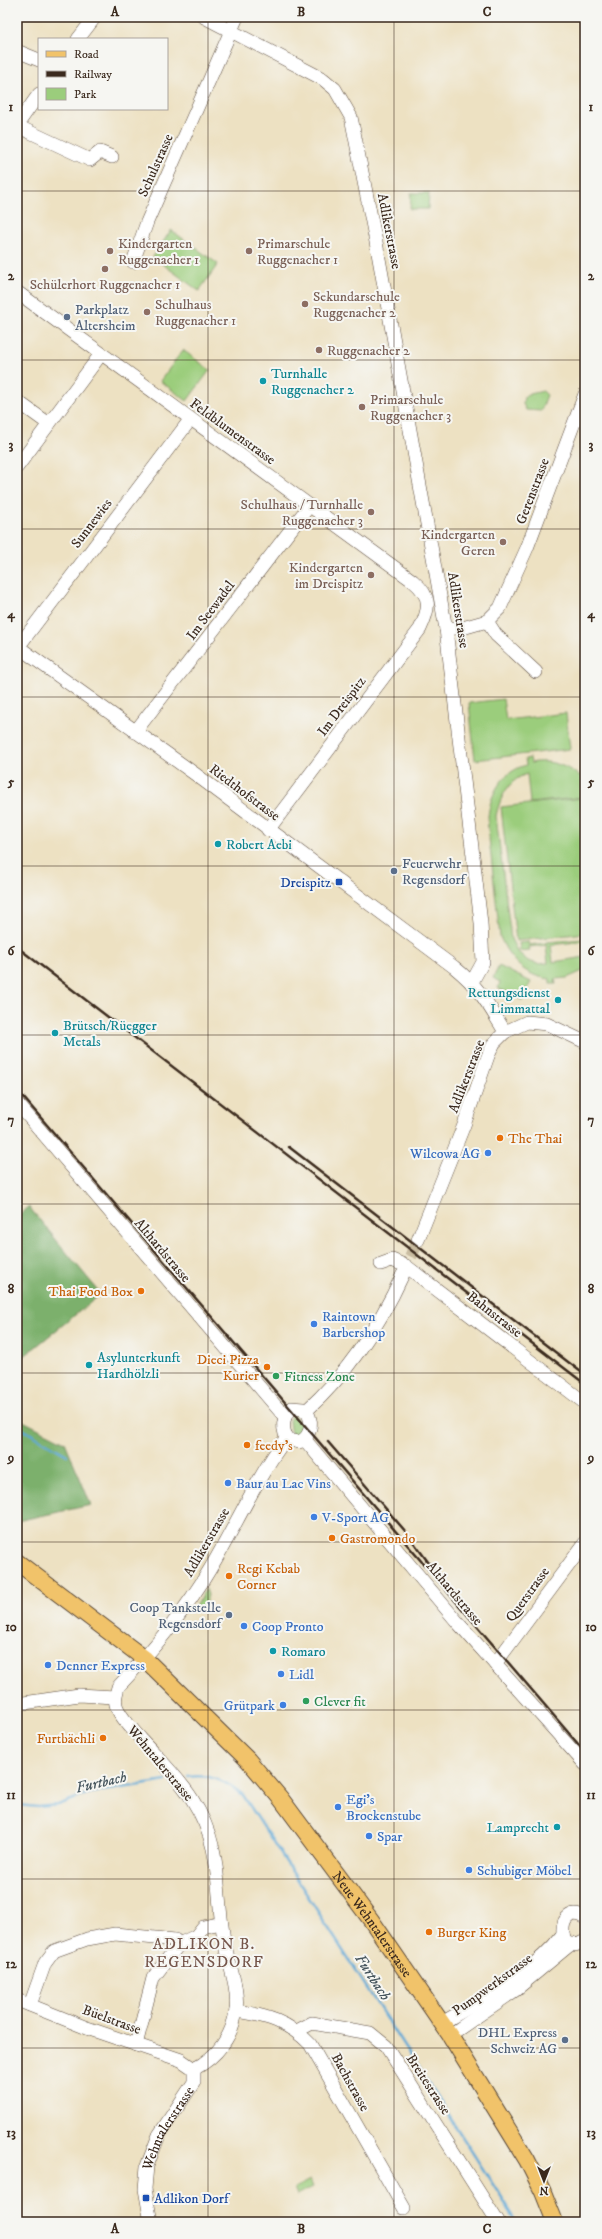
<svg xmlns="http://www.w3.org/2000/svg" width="602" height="2239" viewBox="0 0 602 2239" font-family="'IM FELL DW Pica',serif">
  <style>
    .green { fill: #9bcd7c; stroke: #6b7c4d }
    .forest { fill: #7cb06c; stroke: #5c6d45 }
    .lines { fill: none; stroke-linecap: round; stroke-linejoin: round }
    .stream { stroke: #5da8d6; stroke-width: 2.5 }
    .minor-tunnel { stroke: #c9bca1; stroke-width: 13; stroke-dasharray: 13 6; stroke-linecap: butt }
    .minor-casing { stroke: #564537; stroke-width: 14 }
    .major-casing { stroke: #564537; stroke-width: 18 }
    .minor { stroke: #fff; stroke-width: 13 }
    .major { stroke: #f1c36a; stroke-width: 16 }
    .rail { stroke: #3b2a1e; stroke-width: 2.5 }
    .grid { fill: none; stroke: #3b2a1e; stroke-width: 1; stroke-opacity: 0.55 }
    .education-dot { fill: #8d6e63; stroke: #f6f6f2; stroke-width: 1.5 }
    .service-dot { fill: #5c6f8a; stroke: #f6f6f2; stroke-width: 1.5 }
    .culture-dot { fill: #0f9aa8; stroke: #f6f6f2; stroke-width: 1.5 }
    .transit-dot { fill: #1a4fb4; stroke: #f6f6f2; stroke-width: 1.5 }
    .food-dot { fill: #e8710a; stroke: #f6f6f2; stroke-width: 1.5 }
    .shop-dot { fill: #3f7fe0; stroke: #f6f6f2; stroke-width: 1.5 }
    .leisure-dot { fill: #2e9e5b; stroke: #f6f6f2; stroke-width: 1.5 }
    .labels { text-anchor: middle; stroke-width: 4; stroke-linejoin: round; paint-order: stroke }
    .street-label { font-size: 14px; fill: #3b2a1e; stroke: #f6f6f2 }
    .education-label { font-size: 14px; fill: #785e54; stroke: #f6f6f2; text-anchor: start }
    .service-label { font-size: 14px; fill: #4e5e75; stroke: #f6f6f2; text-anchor: start }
    .culture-label { font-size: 14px; fill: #0d838f; stroke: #f6f6f2; text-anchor: start }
    .transit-label { font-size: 14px; fill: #164399; stroke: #f6f6f2; text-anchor: end }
    .food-label { font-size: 14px; fill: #c56008; stroke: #f6f6f2; text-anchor: start }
    .shop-label { font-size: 14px; fill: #366cbe; stroke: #f6f6f2; text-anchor: start }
    .leisure-label { font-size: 14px; fill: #27864d; stroke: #f6f6f2; text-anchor: start }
    .water-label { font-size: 15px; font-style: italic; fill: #47565e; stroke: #f6f6f2 }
    .quarter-label { font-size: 16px; letter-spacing: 1px; fill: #75554a; stroke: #f6f6f2 }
    .neatline { fill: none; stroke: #3b2a1e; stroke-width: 1.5 }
    .grid-label { font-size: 13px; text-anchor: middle; font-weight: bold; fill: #3b2a1e }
  </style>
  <rect width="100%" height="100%" fill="#f6f6f2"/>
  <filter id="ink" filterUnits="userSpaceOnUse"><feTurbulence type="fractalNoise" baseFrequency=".025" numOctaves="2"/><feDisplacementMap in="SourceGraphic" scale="8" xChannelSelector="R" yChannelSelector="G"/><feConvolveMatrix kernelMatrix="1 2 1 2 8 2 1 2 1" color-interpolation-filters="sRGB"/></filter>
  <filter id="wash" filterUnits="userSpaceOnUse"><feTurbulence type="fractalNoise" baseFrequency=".012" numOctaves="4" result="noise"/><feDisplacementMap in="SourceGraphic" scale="16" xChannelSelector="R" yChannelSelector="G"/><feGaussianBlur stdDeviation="0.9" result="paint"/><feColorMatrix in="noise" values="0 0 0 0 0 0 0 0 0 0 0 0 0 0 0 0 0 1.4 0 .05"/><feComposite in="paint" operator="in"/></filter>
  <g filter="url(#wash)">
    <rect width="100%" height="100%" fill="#ede1c2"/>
    <!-- green -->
    <g class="green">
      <path d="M411,193h18l-1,16h-18z"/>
      <path d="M171,230l47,34 -19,27 -46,-34z"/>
      <path d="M183,350l27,20 -23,31 -27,-20z"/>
      <path d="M543,391l4,4 -6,16 -15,-1 -3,-6 1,-7 6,-3z"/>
      <path d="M503,699l3,21 60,-7 4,36 -95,11 -6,-57z"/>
      <path d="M530,758l1,5c17,-4 34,2 47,12h7v24l-1,-2 -54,6 -3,-29c-19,6 -27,24 -31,42l15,123 6,12 11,10 10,3 10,-1 -2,-18 -17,2 1,3 -10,1 -1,-8 10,-1v3l17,-2v-1l39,-3v2l-34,4 2,17 32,-5v13l-18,8 -12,1 1,5h-6v-5c-26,-3 -40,-19 -50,-42l-12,-108c-2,-27 10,-56 38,-64l-1,-6z"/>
      <path d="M582,798l3,23v112l-69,8 -15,-134z"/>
      <path d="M499,966l32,16 -9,18 -24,-12 2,-6 -7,-4z"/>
      <path d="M292,1414l13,15 -4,8 -10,-2 -2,-14z"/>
      <path d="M206,1589l2,6 -3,9 1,9 -11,-7z"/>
      <path d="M310,2180l3,7 -16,8 -3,-7z"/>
    </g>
    <!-- forest -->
    <g class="forest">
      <path d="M29,1207l72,87 -84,68v-146z"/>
      <path d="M17,1418l48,24 26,63 -74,16z"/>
    </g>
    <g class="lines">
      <!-- stream -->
      <g class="stream">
        <path d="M17,1426l50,29"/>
        <path d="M188,1777c23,-3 38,4 55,18l274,427"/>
        <path d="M17,1805l21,2 20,-2 32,-12 76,-12"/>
      </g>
    </g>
  </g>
  <g filter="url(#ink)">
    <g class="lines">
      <!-- minor-tunnel -->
      <path class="minor-tunnel" d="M403,1274l15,-34"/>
      <defs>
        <g id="minor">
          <path d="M204,17l119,62 12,10 16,28 25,125 70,387 35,294 2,39 -11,20"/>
          <path d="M78,39l17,-22"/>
          <path d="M17,51l22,9"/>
          <path d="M17,125l22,-31"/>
          <path d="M17,126l73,34 10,-8 12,5"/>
          <path d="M133,262l14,-40 90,-205"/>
          <path d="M17,292l396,289c19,16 17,27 7,48l-152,201"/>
          <path d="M17,401l32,23"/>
          <path d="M17,467l84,-113"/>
          <path d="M487,621l9,14 40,37"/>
          <path d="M446,629l20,-2 21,-6 13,-13 27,-60 58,-154"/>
          <path d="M17,646l178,128 259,193c26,21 34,37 51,65"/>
          <path d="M18,647l172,-227"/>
          <path d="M135,732l174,-226"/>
          <path d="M17,1103l268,314"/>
          <path d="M418,1240l46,-115 24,-69 6,-13 11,-11 22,-10 20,2 38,18"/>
          <path d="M381,1264l11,-4 14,6 179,137"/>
          <path d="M291,1408l12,1c12,8 9,28 -4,33l-10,-2c-8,-9 -7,-23 2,-32z"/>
          <path d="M306,1411c41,-37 74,-87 97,-137"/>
          <path d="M305,1440l154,184 126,140"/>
          <path d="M495,1664l90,-121"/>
          <path d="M17,1704l62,-9 36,2"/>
          <path d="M585,1918c-28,-19 -31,42 0,23"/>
          <path d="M17,2000l70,28 94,32 13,9"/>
          <path d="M30,2005l15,-42 9,-12 33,-12 28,-5 60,6 4,4"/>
          <path d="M236,2011c30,4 53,11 74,33l94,164"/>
          <path d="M442,2023c40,-24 93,-51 121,-89"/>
          <path d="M297,2031l15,-8 58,10 16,13 112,176"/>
          <path d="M450,2035l64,-44 58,-48"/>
          <path d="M136,2045l17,-67 26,-34 17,-8 7,-9 18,-4"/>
          <path d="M194,2069c23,-12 39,-33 42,-59 3,-22 -7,-44 -11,-65 -11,-55 0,-94 -33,-146 -13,-21 -34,-41 -51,-60 -8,-9 -19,-20 -24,-31 -3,-8 -1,-13 1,-21 35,-37 66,-74 92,-118 26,-43 46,-91 77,-132"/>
          <path id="s1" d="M151,2222l-6,-33 2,-23 12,-31 35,-53v-13"/>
        </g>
        <g id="major">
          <path id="s2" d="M17,1562l128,97 103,101 33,39 90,121 79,115 77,125 16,32 12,30"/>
        </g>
      </defs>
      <!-- minor casing -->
      <use href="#minor" class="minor-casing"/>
      <!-- major casing -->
      <use href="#major" class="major-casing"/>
      <!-- minor -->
      <use href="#minor" class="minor"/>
      <!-- major -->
      <use href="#major" class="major"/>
      <!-- rail -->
      <g class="rail">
        <path d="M17,947l568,437"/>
        <path d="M17,1090l568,662"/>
        <path d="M289,1147l296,228"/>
        <path d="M328,1442l78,90 28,38"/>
      </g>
    </g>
  </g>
  <!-- grid -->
  <path class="grid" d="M208,17v2205M394,17v2205M17,191h568M17,360h568M17,529h568M17,697h568M17,866h568M17,1035h568M17,1204h568M17,1373h568M17,1542h568M17,1710h568M17,1879h568M17,2048h568"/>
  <!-- markers -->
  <g class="education-dot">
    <circle cx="110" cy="251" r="4"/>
    <circle cx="249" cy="251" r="4"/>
    <circle cx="105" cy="269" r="4"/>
    <circle cx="305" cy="304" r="4"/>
    <circle cx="147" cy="312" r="4"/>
    <circle cx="319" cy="350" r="4"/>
    <circle cx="362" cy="407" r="4"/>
    <circle cx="371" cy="512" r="4"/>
    <circle cx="503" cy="542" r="4"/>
    <circle cx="371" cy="575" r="4"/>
  </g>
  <g class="service-dot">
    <circle cx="67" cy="317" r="4"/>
    <circle cx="394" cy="871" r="4"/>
    <circle cx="229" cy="1615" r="4"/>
    <circle cx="565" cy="2040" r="4"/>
  </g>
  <g class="culture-dot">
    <circle cx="263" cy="381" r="4"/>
    <circle cx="218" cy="844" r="4"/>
    <circle cx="558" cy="1000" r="4"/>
    <circle cx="55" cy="1033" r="4"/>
    <circle cx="89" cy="1365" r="4"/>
    <circle cx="273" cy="1651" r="4"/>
    <circle cx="557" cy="1827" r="4"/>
  </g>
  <g class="transit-dot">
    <rect x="335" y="878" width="8" height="8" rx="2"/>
    <rect x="142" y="2194" width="8" height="8" rx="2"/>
  </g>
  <g class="food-dot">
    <circle cx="500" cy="1138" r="4"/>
    <circle cx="141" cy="1291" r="4"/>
    <circle cx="267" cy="1367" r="4"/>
    <circle cx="247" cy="1445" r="4"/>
    <circle cx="332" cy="1538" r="4"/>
    <circle cx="229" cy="1576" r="4"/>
    <circle cx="103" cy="1738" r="4"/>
    <circle cx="429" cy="1932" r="4"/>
  </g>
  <g class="shop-dot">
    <circle cx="488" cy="1153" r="4"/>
    <circle cx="314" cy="1324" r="4"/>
    <circle cx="228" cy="1483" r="4"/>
    <circle cx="314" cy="1517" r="4"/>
    <circle cx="244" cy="1626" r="4"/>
    <circle cx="48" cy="1665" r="4"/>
    <circle cx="281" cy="1674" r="4"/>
    <circle cx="283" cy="1705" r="4"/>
    <circle cx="338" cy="1807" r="4"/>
    <circle cx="369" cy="1836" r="4"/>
    <circle cx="469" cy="1870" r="4"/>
  </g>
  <g class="leisure-dot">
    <circle cx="276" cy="1376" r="4"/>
    <circle cx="306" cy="1701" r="4"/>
  </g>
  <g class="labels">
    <!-- street labels -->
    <g class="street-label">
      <text transform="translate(155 165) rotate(-66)" y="5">Schulstrasse</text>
      <text transform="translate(390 231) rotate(79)" y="5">Adlikerstrasse</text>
      <text transform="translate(233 431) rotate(36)" y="5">Feldblumenstrasse</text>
      <text transform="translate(532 491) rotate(-69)" y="5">Gerenstrasse</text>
      <text transform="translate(91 523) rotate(-53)" y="5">Sunnewies</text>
      <text transform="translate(210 610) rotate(-53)" y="5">Im Seewadel</text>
      <text transform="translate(459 610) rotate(81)" y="5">Adlikerstrasse</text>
      <text transform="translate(341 706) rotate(-53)" y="5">Im Dreispitz</text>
      <text transform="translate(245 792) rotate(37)" y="5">Riedthofstrasse</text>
      <text transform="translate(466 1076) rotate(-69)" y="5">Adlikerstrasse</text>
      <text transform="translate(163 1250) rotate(50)" y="5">Althardstrasse</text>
      <text transform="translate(495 1314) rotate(38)" y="5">Bahnstrasse</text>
      <text transform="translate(206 1542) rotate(-60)" y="5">Adlikerstrasse</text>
      <text transform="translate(455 1593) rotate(50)" y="5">Althardstrasse</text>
      <text transform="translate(527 1594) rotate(-54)" y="5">Querstrasse</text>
      <text transform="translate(161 1763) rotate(50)" y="5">Wehntalerstrasse</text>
      <text dy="5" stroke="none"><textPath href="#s2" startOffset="511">Neue Wehntalerstrasse</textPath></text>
      <text transform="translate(492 1984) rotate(-36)" y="5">Pumpwerkstrasse</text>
      <text transform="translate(112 2019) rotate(20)" y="5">Büelstrasse</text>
      <text transform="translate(351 2082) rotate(61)" y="5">Bachstrasse</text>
      <text transform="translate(429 2084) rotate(57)" y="5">Breitestrasse</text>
      <text dy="5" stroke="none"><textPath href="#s1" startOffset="100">Wehntalerstrasse</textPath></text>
    </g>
    <!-- education labels -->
    <g class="education-label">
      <text x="118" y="248">Kindergarten<tspan x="118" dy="16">Ruggenacher 1</tspan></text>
      <text x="257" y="248">Primarschule<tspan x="257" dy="16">Ruggenacher 1</tspan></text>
      <text x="105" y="289" text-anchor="middle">Schülerhort Ruggenacher 1</text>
      <text x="313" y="301">Sekundarschule<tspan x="313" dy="16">Ruggenacher 2</tspan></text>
      <text x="155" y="309">Schulhaus<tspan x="155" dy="16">Ruggenacher 1</tspan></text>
      <text x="327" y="355">Ruggenacher 2</text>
      <text x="370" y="404">Primarschule<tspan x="370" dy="16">Ruggenacher 3</tspan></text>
      <text x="363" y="509" text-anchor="end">Schulhaus / Turnhalle<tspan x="363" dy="16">Ruggenacher 3</tspan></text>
      <text x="495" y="539" text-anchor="end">Kindergarten<tspan x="495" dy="16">Geren</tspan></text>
      <text x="363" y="572" text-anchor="end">Kindergarten<tspan x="363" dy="16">im Dreispitz</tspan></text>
    </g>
    <!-- service labels -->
    <g class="service-label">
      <text x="75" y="314">Parkplatz<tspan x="75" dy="16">Altersheim</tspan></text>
      <text x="402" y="868">Feuerwehr<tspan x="402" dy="16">Regensdorf</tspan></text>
      <text x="221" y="1612" text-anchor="end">Coop Tankstelle<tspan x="221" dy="16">Regensdorf</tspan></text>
      <text x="557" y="2037" text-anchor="end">DHL Express<tspan x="557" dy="16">Schweiz AG</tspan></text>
    </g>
    <!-- culture labels -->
    <g class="culture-label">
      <text x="271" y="378">Turnhalle<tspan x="271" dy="16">Ruggenacher 2</tspan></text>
      <text x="226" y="849">Robert Aebi</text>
      <text x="550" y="997" text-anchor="end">Rettungsdienst<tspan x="550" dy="16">Limmattal</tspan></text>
      <text x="63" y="1030">Brütsch/Rüegger<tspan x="63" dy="16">Metals</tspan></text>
      <text x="97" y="1362">Asylunterkunft<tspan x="97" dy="16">Hardhölzli</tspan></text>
      <text x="281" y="1656">Romaro</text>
      <text x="549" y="1832" text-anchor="end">Lamprecht</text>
    </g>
    <!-- transit labels -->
    <g class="transit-label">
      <text x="331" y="887">Dreispitz</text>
      <text x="154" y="2203" text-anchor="start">Adlikon Dorf</text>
    </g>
    <!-- food labels -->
    <g class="food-label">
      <text x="508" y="1143">The Thai</text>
      <text x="133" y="1296" text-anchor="end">Thai Food Box</text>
      <text x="259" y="1364" text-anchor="end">Dieci Pizza<tspan x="259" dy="16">Kurier</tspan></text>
      <text x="255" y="1450">feedy's</text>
      <text x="340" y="1543">Gastromondo</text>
      <text x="237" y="1573">Regi Kebab<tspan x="237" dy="16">Corner</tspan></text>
      <text x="95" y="1743" text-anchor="end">Furtbächli</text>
      <text x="437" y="1937">Burger King</text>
    </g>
    <!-- shop labels -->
    <g class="shop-label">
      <text x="480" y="1158" text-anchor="end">Wilcowa AG</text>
      <text x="322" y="1321">Raintown<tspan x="322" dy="16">Barbershop</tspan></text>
      <text x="236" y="1488">Baur au Lac Vins</text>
      <text x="322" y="1522">V-Sport AG</text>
      <text x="252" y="1631">Coop Pronto</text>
      <text x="56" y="1670">Denner Express</text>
      <text x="289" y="1679">Lidl</text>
      <text x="275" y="1710" text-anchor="end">Grütpark</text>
      <text x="346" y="1804">Egi’s<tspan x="346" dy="16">Brockenstube</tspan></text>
      <text x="377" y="1841">Spar</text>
      <text x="477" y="1875">Schubiger Möbel</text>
    </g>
    <!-- leisure labels -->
    <g class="leisure-label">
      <text x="284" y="1381">Fitness Zone</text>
      <text x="314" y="1706">Clever fit</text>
    </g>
    <!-- water labels -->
    <g class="water-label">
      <text transform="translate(101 1782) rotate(-13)" y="5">Furtbach</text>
      <text transform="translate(373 1977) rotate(57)" y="5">Furtbach</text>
    </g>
    <!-- quarter labels -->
    <g class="quarter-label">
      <text x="204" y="1949">ADLIKON B.<tspan x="204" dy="18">REGENSDORF</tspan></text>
    </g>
  </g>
  <!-- margin -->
  <rect width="602" height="2239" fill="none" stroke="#f6f6f2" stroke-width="44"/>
  <!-- legend -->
  <rect x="38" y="38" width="130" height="72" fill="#f6f6f2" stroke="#aba49d"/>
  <rect x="46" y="51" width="20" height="6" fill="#f1c36a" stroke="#aba49d"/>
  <text x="74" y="58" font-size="12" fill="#3b2a1e">Road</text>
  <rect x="46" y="71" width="20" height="6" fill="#3b2a1e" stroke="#aba49d"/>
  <text x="74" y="78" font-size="12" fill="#3b2a1e">Railway</text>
  <rect x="46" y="88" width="20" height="12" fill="#9bcd7c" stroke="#aba49d"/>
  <text x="74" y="98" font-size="12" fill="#3b2a1e">Park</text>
  <!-- north arrow -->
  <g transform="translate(544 2181) rotate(180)" stroke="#f6f6f2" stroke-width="3" paint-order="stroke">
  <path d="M0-3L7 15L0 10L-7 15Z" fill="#3b2a1e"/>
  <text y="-6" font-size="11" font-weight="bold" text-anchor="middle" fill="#3b2a1e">N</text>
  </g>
  <rect x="22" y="22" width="558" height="2195" class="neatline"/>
  <g class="grid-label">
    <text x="115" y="16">A</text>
    <text x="301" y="16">B</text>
    <text x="487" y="16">C</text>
    <text x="11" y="111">1</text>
    <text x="591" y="111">1</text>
    <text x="11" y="280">2</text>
    <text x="591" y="280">2</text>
    <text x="11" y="449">3</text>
    <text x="591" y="449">3</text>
    <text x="11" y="618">4</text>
    <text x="591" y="618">4</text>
    <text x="11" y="786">5</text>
    <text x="591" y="786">5</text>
    <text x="11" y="955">6</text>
    <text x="591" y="955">6</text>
    <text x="11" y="1124">7</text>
    <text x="591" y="1124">7</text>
    <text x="11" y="1293">8</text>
    <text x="591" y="1293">8</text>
    <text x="11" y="1462">9</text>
    <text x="591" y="1462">9</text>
    <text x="11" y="1631">10</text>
    <text x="591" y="1631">10</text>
    <text x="11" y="1799">11</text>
    <text x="591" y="1799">11</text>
    <text x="11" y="1968">12</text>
    <text x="591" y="1968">12</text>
    <text x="11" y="2137">13</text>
    <text x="591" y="2137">13</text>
    <text x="115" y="2233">A</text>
    <text x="301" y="2233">B</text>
    <text x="487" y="2233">C</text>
  </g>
</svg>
